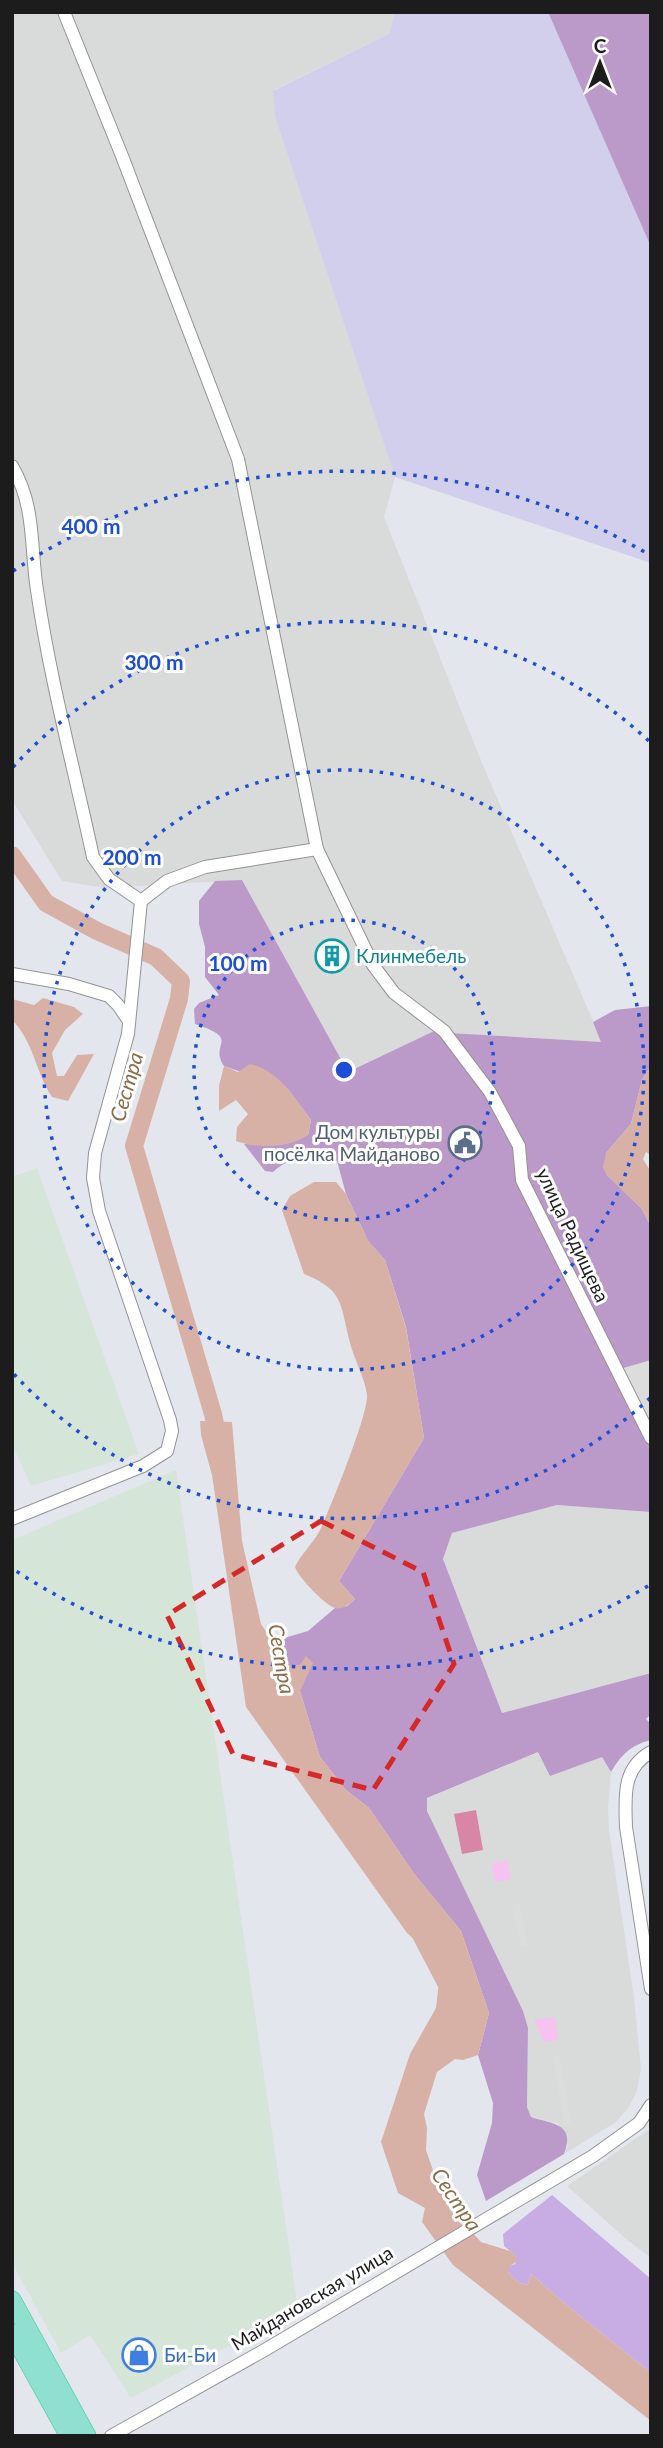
<svg xmlns="http://www.w3.org/2000/svg" width="663" height="2448" viewBox="0 0 663 2448" font-family="Lato,sans-serif">
  <style>
    .residential { fill: #d9dada }
    .industrial { fill: #d5e6d8 }
    .farmland { fill: #d1cfeb }
    .grass { fill: #c8ace4 }
    .forest { fill: #bb9aca }
    .park { fill: #f5c2f1 }
    .pitch { fill: #d786a6 }
    .parking { fill: #dcdcdc }
    .water { fill: #d8b1a6 }
    .lines { fill: none; stroke-linecap: round; stroke-linejoin: round }
    .river { stroke: #d8b1a6; stroke-width: 18 }
    .minor-casing { stroke: #939393; stroke-width: 14 }
    .highway-casing { stroke: #30cb94; stroke-width: 19 }
    .minor { stroke: #fff; stroke-width: 12 }
    .highway { stroke: #8fe0d0; stroke-width: 18 }
    .marked { fill: none; stroke: #d62828; stroke-width: 5; stroke-dasharray: 14 9; stroke-linejoin: round }
    .ring { fill: none; stroke: #1d4ed8; stroke-width: 3.5; stroke-dasharray: 3.5 7 }
    .labels { text-anchor: middle; stroke-width: 6; stroke-linejoin: round; paint-order: stroke }
    .culture-label { font-size: 19px; fill: #0d838f; stroke: #fff; text-anchor: start }
    .service-label { font-size: 19px; fill: #4e5e75; stroke: #fff; text-anchor: end }
    .street-label { font-size: 19px; fill: #1c1c1c; stroke: #fff }
    .shop-label { font-size: 19px; fill: #366cbe; stroke: #fff; text-anchor: start }
    .water-label { font-size: 21px; font-style: italic; fill: #8f6a47; stroke: #fff }
    .centre { fill: #1d4ed8; stroke: #fff; stroke-width: 3.5 }
    .ring-label { font-size: 21px; text-anchor: middle; font-weight: bold; fill: #1d4ed8; stroke: #fff; stroke-width: 6; stroke-linejoin: round; paint-order: stroke }
  </style>
  <rect width="100%" height="100%" fill="#e3e6ed"/>
  <!-- residential -->
  <g class="residential">
    <path d="M12,12h383l-6,22 -115,56 1,27 120,360 -11,40 98,246 120,279 -170,-10 -84,40 -106,-192 -137,8 -43,-7 -50,-81z"/>
    <path d="M557,1505l94,7v161l-149,40 -59,-154 9,-26z"/>
    <path d="M539,1752l63,4 9,16 -3,36 1,22 25,168 7,71 -4,22 -8,16 -13,15 -52,32 4,-9 -10,-22 -27,-6 -4,-10 1,-79 -101,-217 -1,-7 2,-6z"/>
    <path d="M651,2128v130l-26,-20 -58,-52z"/>
  </g>
  <!-- industrial -->
  <g class="industrial">
    <path d="M37,1168l102,286 -108,32 -19,-43v-266z"/>
    <path d="M176,1470l122,839 -167,89 -41,-63 -29,18 -49,-90v-723z"/>
  </g>
  <!-- farmland -->
  <path class="farmland" d="M395,12h153l103,235v316l-256,-86 -120,-360 -2,-26 116,-57z"/>
  <!-- grass -->
  <path class="grass" d="M552,2195l99,84v94l-87,-70 -33,-29 -3,10c-9,2 -14,-6 -20,-12v-5l7,-3 2,-7 -13,-11 -1,-12z"/>
  <!-- forest -->
  <g class="forest">
    <path d="M548,12h103v235z"/>
    <path d="M242,880l106,192 84,-40 169,10 -8,-20 22,-12 36,-4v60l-9,14 -11,44 -25,29v21l36,35 9,18v285l-94,-7 -105,28 -9,26 59,154 149,-40v41l-5,5 5,5v16c-20,5 -30,15 -40,32l-9,-15 -52,19 -12,-24 -111,46v13l96,200 5,17 -1,79 4,10c21,7 45,6 33,37l-78,47 -9,-26 15,-52 1,-20 -15,-48 11,-42 -28,-82 -46,-56 -46,-67 -23,-18 -26,-33 -20,-66v-26l-10,1 -16,-25 34,-10 27,-23 12,-2 8,-7 -16,-18 85,-143 -18,-111 -21,-67 -17,-19 -22,-47 -9,-33c-23,-7 -46,-6 -64,11l-8,-1 -21,-27 36,1 28,-10 3,-15 -24,-32 -63,-22c-16,-24 19,-26 -29,-42l-1,-15 5,-6 20,-8 -14,-18v-30l-6,-23v-23l16,-20z"/>
  </g>
  <!-- park -->
  <g class="park">
    <path d="M507,1860l4,19 -16,3 -4,-18z"/>
    <path d="M555,2017l3,22 -14,3 -10,-22z"/>
  </g>
  <!-- pitch -->
  <path class="pitch" d="M476,1810l7,40 -21,4 -8,-40z"/>
  <!-- parking -->
  <g class="parking">
    <path d="M651,1360v72l-31,-63z"/>
    <path d="M520,1904l8,41 -7,1 -9,-41z"/>
    <path d="M560,2056l11,68 -7,1 -11,-68z"/>
  </g>
  <!-- water -->
  <g class="water">
    <path d="M43,998l31,9 9,7 -18,16 -13,23 5,23h7l13,-21 17,-1 -26,47 -16,-4c-16,-24 -19,-57 -40,-77v-21l22,6z"/>
    <path d="M250,1064c29,7 44,33 61,56l-3,15c-19,13 -50,14 -72,6l1,-14 11,-13 -12,-14 -17,11v-25l5,-20 14,6z"/>
    <path d="M651,1066v89l-5,-3 -3,7 8,13v55l-9,-18 -36,-35 -3,-7 3,-14 25,-29 11,-44z"/>
    <path d="M314,1182h22l10,12 22,47 17,19 21,68 18,110 -85,143 16,18c-6,5 -12,11 -20,9 -10,-3 -37,-31 -40,-41 5,-11 17,-23 24,-35 10,-20 50,-120 48,-137 -2,-18 -14,-37 -18,-56 -9,-37 -6,-49 -45,-65l-22,-64 8,-14z"/>
    <path d="M200,1421l32,1 10,119 19,83 29,42 10,-1 6,-9 7,7 -13,28 20,66 26,33 23,18 46,67 46,56 28,82 -11,42 -15,5 -8,-1 -18,13 -13,42 3,14 -1,22 14,41 6,3 9,20 26,28 29,9 7,6v4l-9,7v4c6,6 11,14 20,12l3,-10 33,29 87,70v48l-198,-156 -31,-43 3,-14 -27,-15 -17,-51 29,-88 26,-46 5,-45 -34,-30 -161,-226 -34,-232 -11,-40z"/>
  </g>
  <g class="lines">
    <!-- river -->
    <g class="river">
      <path d="M12,855l34,48 51,28 59,26 25,24 -2,18 -45,147 79,268 6,30"/>
      <path d="M420,1933l31,59"/>
    </g>
    <defs>
      <g id="minor">
        <path d="M12,466c24,41 18,80 25,124 13,90 37,178 56,267l16,22 32,22"/>
        <path d="M317,849l56,116 21,28 50,38 46,61 29,54 3,34 129,258"/>
        <path d="M12,974l57,10 40,12 9,9 11,16"/>
        <path d="M12,1519l131,-53 24,-15 5,-20 -2,-11 -71,-209 -6,-33 2,-25 33,-119 13,-133 26,-20 38,-14 112,-18 -79,-390 -116,-303 -58,-144"/>
        <path d="M651,1752c-29,16 -26,45 -25,75l25,162"/>
        <path d="M111,2436l152,-85 330,-195 46,-33 12,-18"/>
      </g>
      <g id="highway">
        <path d="M12,2300l75,136"/>
        <path d="M12,2333l57,103"/>
      </g>
    </defs>
    <!-- minor casing -->
    <use href="#minor" class="minor-casing"/>
    <!-- highway casing -->
    <use href="#highway" class="highway-casing"/>
    <!-- minor -->
    <use href="#minor" class="minor"/>
    <!-- highway -->
    <use href="#highway" class="highway"/>
  </g>
  <!-- marked area -->
  <path class="marked" d="M321,1521l102,51 31,92 -81,126 -140,-36 -66,-139z"/>
  <!-- distance rings -->
  <g class="ring">
    <circle cx="344" cy="1070" r="150"/>
    <circle cx="344" cy="1070" r="300"/>
    <path d="M650 1398A449 449 0 0 1 13 1373M13 767A449 449 0 0 1 650 742"/>
    <path d="M648 1586A599 599 0 0 1 13 1569M13 571A599 599 0 0 1 648 554"/>
  </g>
  <!-- icons -->
  <defs>
    <symbol id="building-ring" viewBox="-11 -11 22 22"><circle r="9.5" fill="#fff" stroke="#0f9aa8" stroke-width="1.5"/><path d="M-4-6H4V6H1V3H-1V6H-4ZM-2.5-4.3h1.7v1.8h-1.7ZM.8-4.3h1.7v1.8H.8ZM-2.5-1h1.7V.8h-1.7ZM.8-1h1.7V.8H.8Z" fill="#0f9aa8"/></symbol>
    <symbol id="civic-ring" viewBox="-11 -11 22 22"><circle r="9.5" fill="#fff" stroke="#5c6f8a" stroke-width="1.5"/><path d="M-.6-6.5H3V-4.5H.6V-3L4-1V1h2V6H-6V1h2V-1L-.6-3ZM-1.2 2.5V6h2.4V2.5Z" fill="#5c6f8a"/></symbol>
    <symbol id="shop-ring" viewBox="-11 -11 22 22"><circle r="9.5" fill="#fff" stroke="#3f7fe0" stroke-width="1.5"/><path d="M-5-2.5h2.3a2.7 3.5 0 0 1 5.4 0H5L5.5 6h-11ZM-1.5-2.5h3a1.5 2.3 0 0 0-3 0Z" fill="#3f7fe0"/></symbol>
  </defs>
  <g fill-rule="evenodd">
    <use href="#building-ring" x="313" y="937" width="38" height="38"/>
    <use href="#civic-ring" x="446" y="1124" width="38" height="38"/>
    <use href="#shop-ring" x="120" y="2336" width="38" height="38"/>
  </g>
  <g class="labels">
    <!-- culture labels -->
    <g class="culture-label">
      <text x="356" y="963">Клинмебель</text>
    </g>
    <!-- service labels -->
    <g class="service-label">
      <text x="440" y="1139">Дом культуры<tspan x="440" dy="22">посёлка Майданово</tspan></text>
    </g>
    <!-- street labels -->
    <g class="street-label">
      <text transform="translate(573 1235) rotate(65)" y="7">улица Радищева</text>
      <text transform="translate(312 2298) rotate(-31)" y="7">Майдановская улица</text>
    </g>
    <!-- shop labels -->
    <g class="shop-label">
      <text x="164" y="2362">Би-Би</text>
    </g>
    <!-- water labels -->
    <g class="water-label">
      <text transform="translate(127 1087) rotate(-74)" y="7">Сестра</text>
      <text transform="translate(281 1659) rotate(80)" y="7">Сестра</text>
      <text transform="translate(456 2200) rotate(56)" y="7">Сестра</text>
    </g>
  </g>
  <circle cx="344" cy="1070" r="10" class="centre"/>
  <g class="ring-label">
    <text x="91" y="534">400 m</text>
    <text x="154" y="670">300 m</text>
    <text x="132" y="865">200 m</text>
    <text x="238" y="971">100 m</text>
  </g>
  <!-- border -->
  <rect width="663" height="2448" fill="none" stroke="#1c1c1c" stroke-width="28"/>
  <!-- north arrow -->
  <g transform="translate(600 63)" stroke="#ffffff" stroke-width="5" paint-order="stroke">
  <path d="M0-5L12 26L0 18L-12 26Z" fill="#1c1c1c"/>
  <text y="-10" font-size="19" font-weight="bold" text-anchor="middle" fill="#1c1c1c">С</text>
  </g>
</svg>
